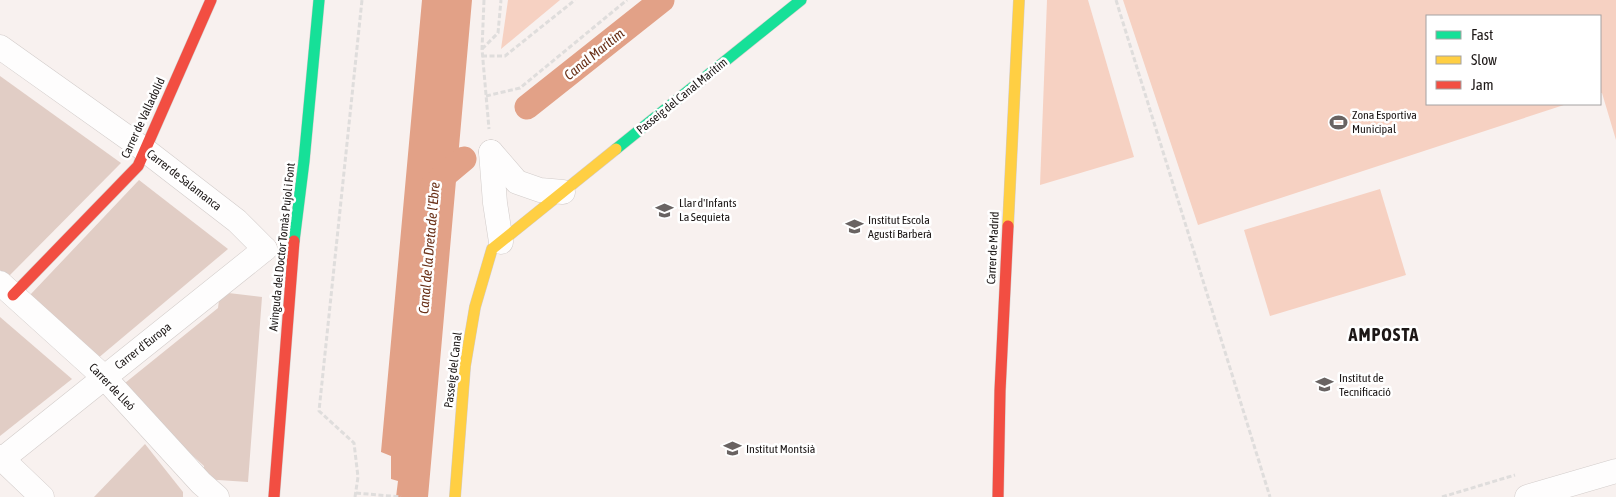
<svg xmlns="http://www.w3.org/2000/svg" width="1616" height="497" viewBox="0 0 1616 497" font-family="'Asap Condensed',sans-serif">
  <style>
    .green { fill: #f6d1c2 }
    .water { fill: #e2a187 }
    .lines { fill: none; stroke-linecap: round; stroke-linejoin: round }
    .canal { stroke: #e2a187; stroke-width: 25 }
    .building { fill: #e1cdc5 }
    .street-casing { stroke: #d2ccca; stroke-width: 25 }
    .fast-casing { stroke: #d2ccca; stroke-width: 12 }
    .slow-casing { stroke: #d2ccca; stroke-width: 12 }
    .jam-casing { stroke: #d2ccca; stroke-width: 12 }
    .path { stroke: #dfdddc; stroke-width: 3; stroke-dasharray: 5 2.5; stroke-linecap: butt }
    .street { stroke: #fefdfd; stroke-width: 24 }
    .fast { stroke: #16e098; stroke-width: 11 }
    .slow { stroke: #ffcf43; stroke-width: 11 }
    .jam { stroke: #f24e42; stroke-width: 11 }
    .labels { text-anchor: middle; stroke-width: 5; stroke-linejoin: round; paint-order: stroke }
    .street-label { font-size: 12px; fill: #1c1716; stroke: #fff }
    .poi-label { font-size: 12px; fill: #1c1716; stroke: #fff; text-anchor: start }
    .water-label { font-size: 14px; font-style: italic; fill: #692f16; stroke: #fff }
    .district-label { font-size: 18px; font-weight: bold; letter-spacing: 1px; fill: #1c1716; stroke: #fff }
  </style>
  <rect width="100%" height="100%" fill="#f8f1ef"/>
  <!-- green -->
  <g class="green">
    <path d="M508,0h52l-59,49z"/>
    <path d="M1047,0h41l46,157 -94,28z"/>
    <path d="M1123,0h493v140l-14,-47h-2v-77h-173v88h140l-369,121z"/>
    <path d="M1380,189l26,86 -136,41 -26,-86z"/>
  </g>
  <!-- water -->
  <path class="water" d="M422,0h50l-44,497h-32l2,-16 -7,-2v-23l-10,-4z"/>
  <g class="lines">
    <!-- canal -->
    <g class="canal">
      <path d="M527,107l135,-107"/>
      <path d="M433,185l31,-26"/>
    </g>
  </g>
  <!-- building -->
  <g class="building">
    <path d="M0,76l121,87 -113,114 -8,-7z"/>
    <path d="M139,180l89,69 -131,110 -67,-64z"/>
    <path d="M220,292l42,5 -14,185 -45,-3 1,-13 -80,-74 1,-9 93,-75z"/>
    <path d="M0,317l72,62 -72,57z"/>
    <path d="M145,444l38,48v5h-89z"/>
  </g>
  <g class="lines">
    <defs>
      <g id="street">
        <path d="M0,47l145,103 92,71 28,28"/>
        <path d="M491,152l4,51 6,39"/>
        <path d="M491,152l26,30 23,8 23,2"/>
        <path d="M0,283l104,94 97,106 16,14"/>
        <path d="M0,457l42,40"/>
        <path d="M0,461l265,-212"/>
        <path d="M1527,497l89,-26"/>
      </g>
      <g id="fast">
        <path d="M616,149l185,-149"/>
        <path d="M294,241l10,-80 15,-161"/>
      </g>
      <g id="slow">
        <path d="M1008,226l11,-226"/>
        <path d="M455,497l10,-131 10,-59 17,-58 124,-100"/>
      </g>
      <g id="jam">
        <path d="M13,295l125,-129 73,-166"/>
        <path d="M274,497l20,-256"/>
        <path d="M998,497l2,-106 8,-165"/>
      </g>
    </defs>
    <!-- street casing -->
    <use href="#street" class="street-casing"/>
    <!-- fast casing -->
    <use href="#fast" class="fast-casing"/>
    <!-- slow casing -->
    <use href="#slow" class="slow-casing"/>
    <!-- jam casing -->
    <use href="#jam" class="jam-casing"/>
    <!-- path -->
    <g class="path">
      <path d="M484,0l-2,49 7,80"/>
      <path d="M1116,0l154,497"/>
      <path d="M482,49l16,-16 3,-33"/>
      <path d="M482,56h23l70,-56"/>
      <path d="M486,96l34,-8 107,-88"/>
      <path d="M356,493l45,4"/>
      <path d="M355,497l3,-20 -4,-34 -35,-32 43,-411"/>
      <path d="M1442,497l73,-22"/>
    </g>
    <!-- street -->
    <use href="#street" class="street"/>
    <!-- fast -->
    <use href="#fast" class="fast"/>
    <!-- slow -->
    <use href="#slow" class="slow"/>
    <!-- jam -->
    <use href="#jam" class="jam"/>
  </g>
  <!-- icons -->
  <defs>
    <symbol id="stadium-bare" viewBox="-9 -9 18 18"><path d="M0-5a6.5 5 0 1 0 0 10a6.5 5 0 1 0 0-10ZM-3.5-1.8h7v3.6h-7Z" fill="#696362" stroke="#fff" stroke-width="2.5" paint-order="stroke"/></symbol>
    <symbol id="school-bare" viewBox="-9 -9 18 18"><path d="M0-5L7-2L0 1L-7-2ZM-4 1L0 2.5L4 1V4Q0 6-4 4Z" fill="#696362" stroke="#fff" stroke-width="2.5" paint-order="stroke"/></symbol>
  </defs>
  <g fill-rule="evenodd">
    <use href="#stadium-bare" x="1326" y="110" width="25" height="25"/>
    <use href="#school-bare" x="652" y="198" width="25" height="25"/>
    <use href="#school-bare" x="842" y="214" width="25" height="25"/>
    <use href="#school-bare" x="1312" y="372" width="25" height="25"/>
    <use href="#school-bare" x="720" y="436" width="25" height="25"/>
  </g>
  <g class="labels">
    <!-- street labels -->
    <g class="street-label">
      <text transform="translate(682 96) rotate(-39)" y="4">Passeig del Canal Marítim</text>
      <text transform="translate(143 118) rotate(-65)" y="4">Carrer de Valladolid</text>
      <text transform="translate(184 180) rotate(38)" y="4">Carrer de Salamanca</text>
      <text transform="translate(282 247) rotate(-84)" y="4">Avinguda del Doctor Tomàs Pujol i Font</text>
      <text transform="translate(993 248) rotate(-87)" y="4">Carrer de Madrid</text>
      <text transform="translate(143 346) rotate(-38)" y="4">Carrer d'Europa</text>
      <text transform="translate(453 370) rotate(-83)" y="4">Passeig del Canal</text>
      <text transform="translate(112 387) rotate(46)" y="4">Carrer de Lleó</text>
    </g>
    <!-- poi labels -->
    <g class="poi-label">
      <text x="1352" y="119">Zona Esportiva<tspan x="1352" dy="14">Municipal</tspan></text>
      <text x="679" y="207">Llar d'Infants<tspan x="679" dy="14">La Sequieta</tspan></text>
      <text x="868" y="224">Institut Escola<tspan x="868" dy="14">Agustí Barberà</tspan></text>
      <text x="1339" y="382">Institut de<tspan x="1339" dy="14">Tecnificació</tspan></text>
      <text x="746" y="453">Institut Montsià</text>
    </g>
    <!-- water labels -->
    <g class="water-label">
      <text transform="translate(594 54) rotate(-39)" y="5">Canal Marítim</text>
      <text transform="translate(429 248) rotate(-85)" y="5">Canal de la Dreta de l'Ebre</text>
    </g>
    <!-- district labels -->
    <g class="district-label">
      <text x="1384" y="341">AMPOSTA</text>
    </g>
  </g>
  <!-- legend -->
  <rect x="1426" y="15" width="175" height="90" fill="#ffffff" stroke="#a4a2a2"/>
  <rect x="1436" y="31" width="25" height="8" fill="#16e098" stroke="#a4a2a2"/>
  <text x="1471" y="40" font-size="15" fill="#1c1716">Fast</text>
  <rect x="1436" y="56" width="25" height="8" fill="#ffcf43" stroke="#a4a2a2"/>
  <text x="1471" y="65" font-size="15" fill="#1c1716">Slow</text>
  <rect x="1436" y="81" width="25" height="8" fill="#f24e42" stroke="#a4a2a2"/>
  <text x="1471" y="90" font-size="15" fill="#1c1716">Jam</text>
</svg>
